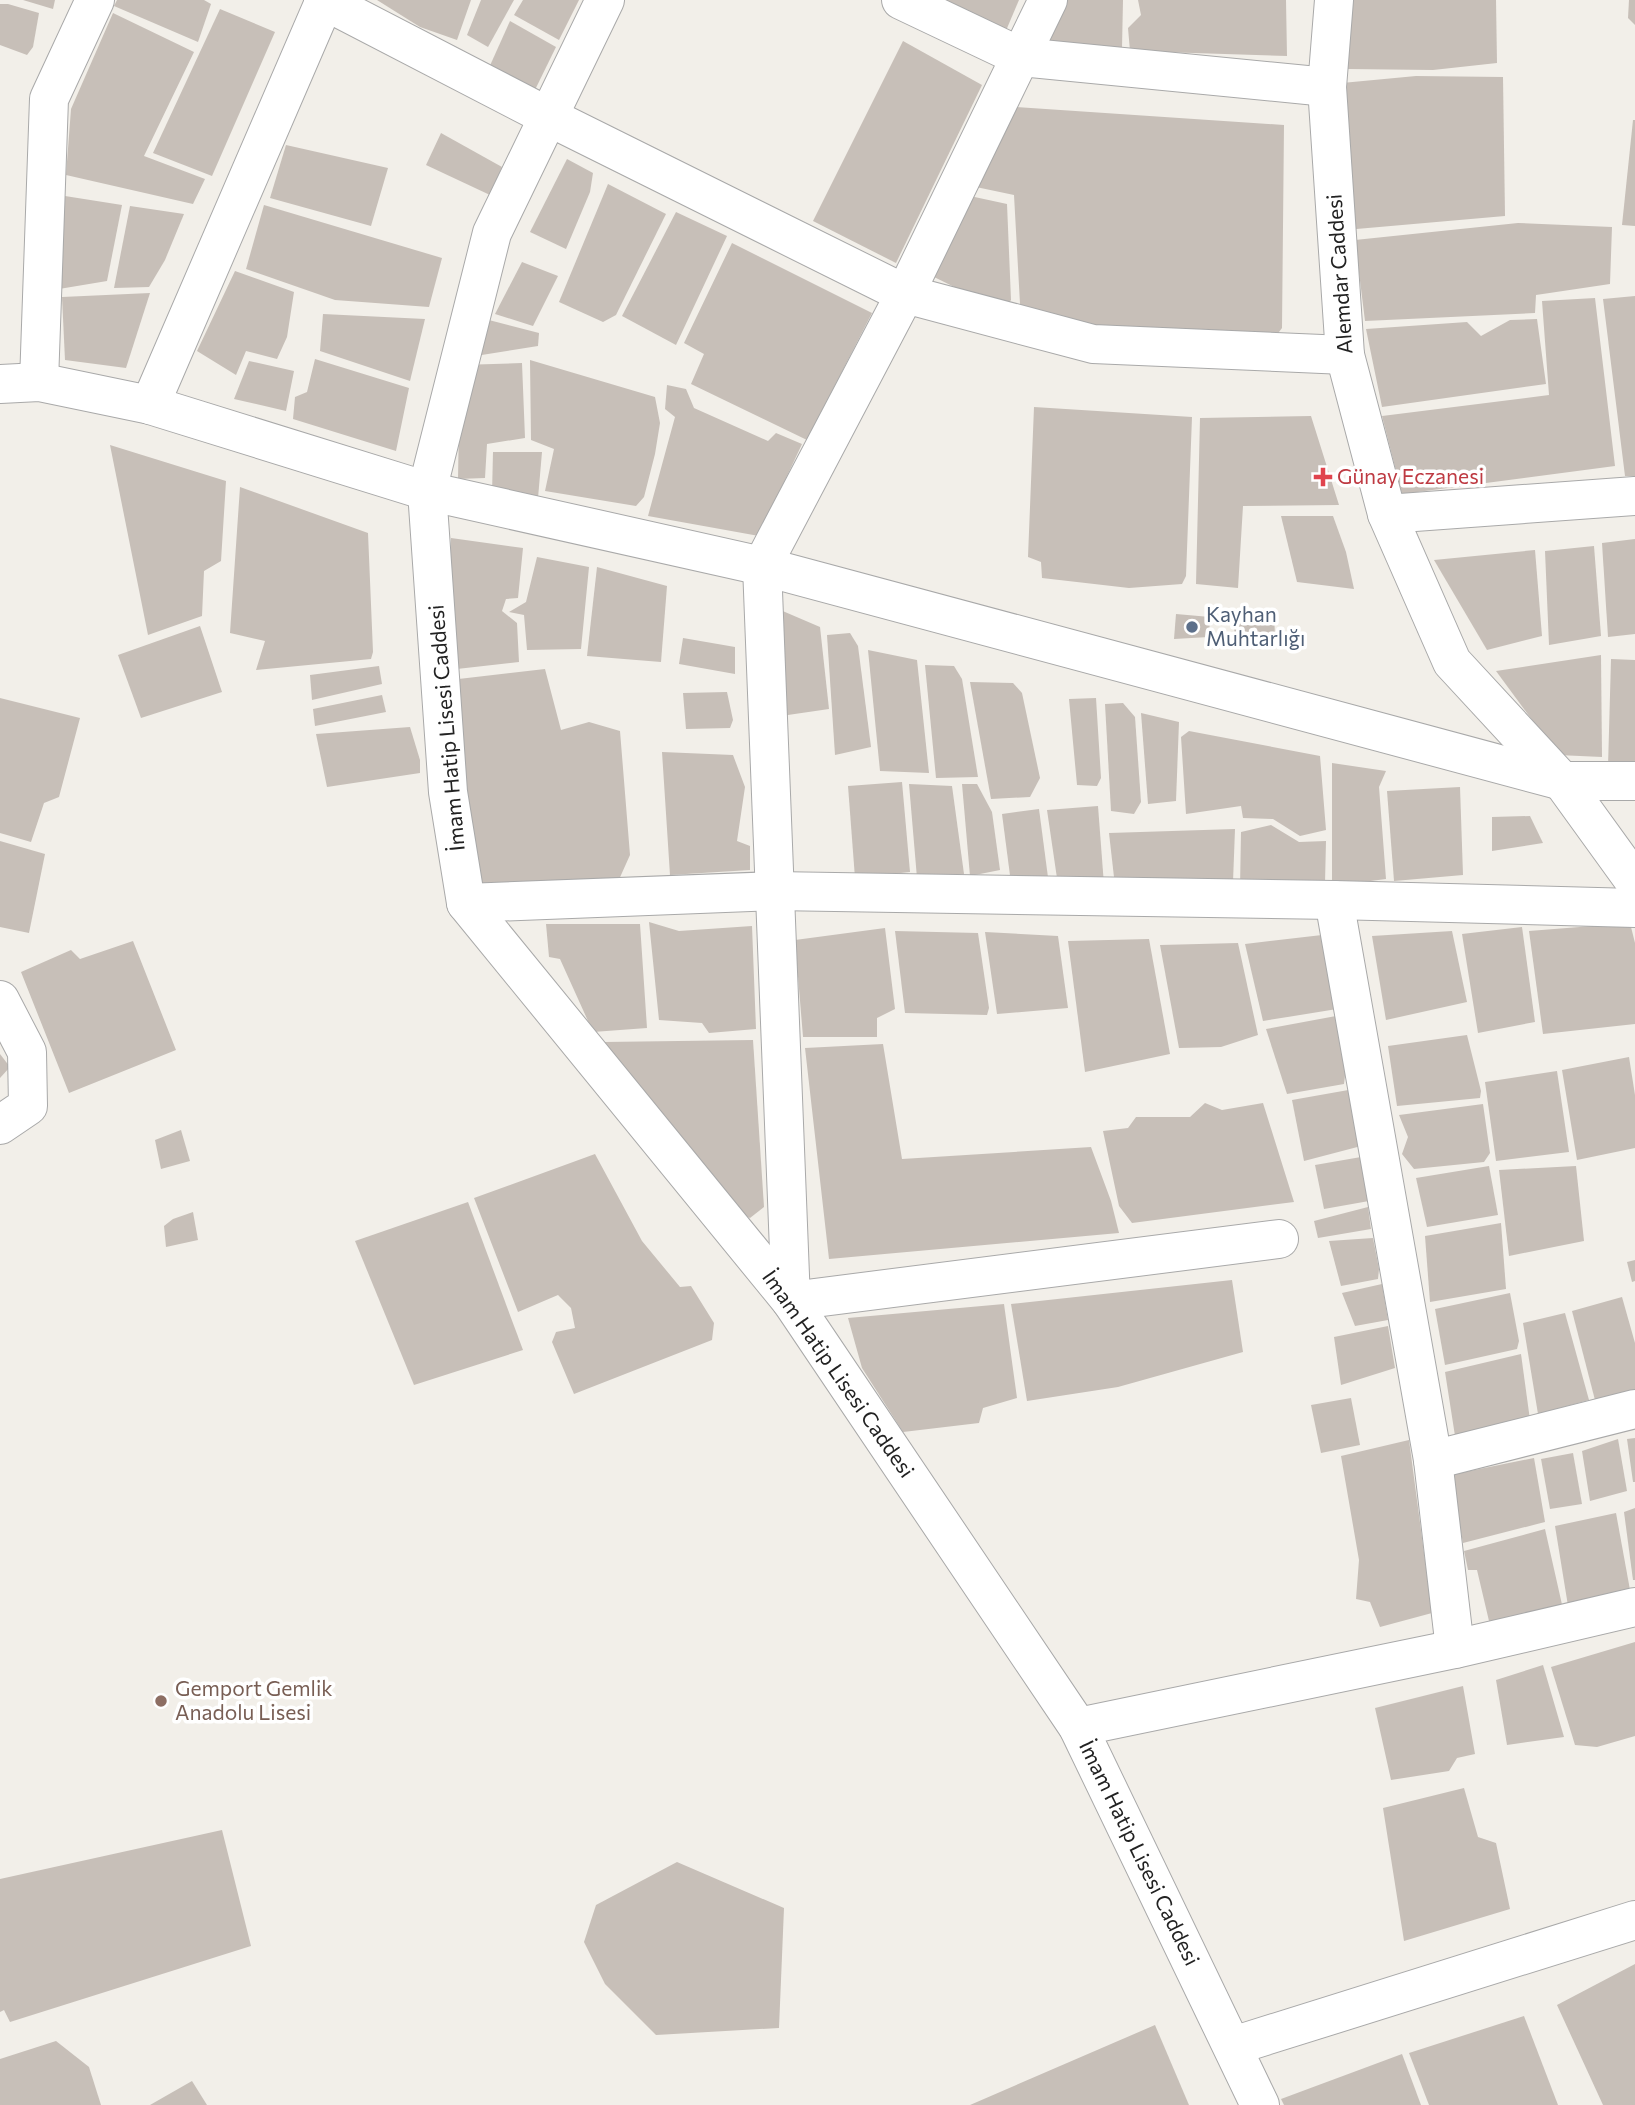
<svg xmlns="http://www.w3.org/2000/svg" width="1635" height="2105" viewBox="0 0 1635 2105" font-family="Commissioner,sans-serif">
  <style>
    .building { fill: #c7bfb8 }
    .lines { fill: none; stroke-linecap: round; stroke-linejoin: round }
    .minor-casing { stroke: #a9a9a9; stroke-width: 40 }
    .minor { stroke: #fff; stroke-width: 38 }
    .health-dot { fill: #e0444e; stroke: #fff; stroke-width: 2.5 }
    .service-dot { fill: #5c6f8a; stroke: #fff; stroke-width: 2.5 }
    .education-dot { fill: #8d6e63; stroke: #fff; stroke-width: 2.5 }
    .labels { text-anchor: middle; stroke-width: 7; stroke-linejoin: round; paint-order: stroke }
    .street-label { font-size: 21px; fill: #222; stroke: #fff }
    .health-label { font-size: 21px; fill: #be3a42; stroke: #fff; text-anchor: start }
    .service-label { font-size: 21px; fill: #4e5e75; stroke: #fff; text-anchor: start }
    .education-label { font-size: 21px; fill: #785e54; stroke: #fff; text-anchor: start }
  </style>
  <rect width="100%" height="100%" fill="#f2efe9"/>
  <!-- building -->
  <g class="building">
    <path d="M23,0h32l-2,9z"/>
    <path d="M117,0h87l7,4 -13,38 -84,-36z"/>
    <path d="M377,0h94l-14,40 -37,-13z"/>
    <path d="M481,0h33l-26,47 -21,-12z"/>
    <path d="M523,0h56l-20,40 -45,-25z"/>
    <path d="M940,0h79l-14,33z"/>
    <path d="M1064,0h59l-1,48 -77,-5z"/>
    <path d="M1138,0h148l1,56 -157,-5 -2,-23 13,-13z"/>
    <path d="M1347,0h149l1,63 -64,7 -86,-1z"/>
    <path d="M1629,0h6v25l-7,-7z"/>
    <path d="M0,4h8l31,9 -6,34 -6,8 -27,-10z"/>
    <path d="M220,9l55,23 -63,144 -59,-23z"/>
    <path d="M113,13l81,39 -50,104 61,23 -12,25 -127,-29 5,-66z"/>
    <path d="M510,21l46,26 -24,49 -44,-26z"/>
    <path d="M903,41l79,44 -86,178 -83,-42z"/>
    <path d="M1416,76l87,1 2,139 -160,14 -3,-147z"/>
    <path d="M1015,107l269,18 -2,203 -6,8 -255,-14 -7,-127 -38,-8z"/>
    <path d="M1633,120h2v106l-13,-1z"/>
    <path d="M441,133l61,34 -12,28 -64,-30z"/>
    <path d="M286,145l102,23 -17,58 -101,-28z"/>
    <path d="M567,159l26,14 -3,19 -24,57 -36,-17z"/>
    <path d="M608,184l58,30 -50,101 -13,7 -44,-20z"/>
    <path d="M65,196l57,9 -15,76 -48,8z"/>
    <path d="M970,196l37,8 4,96 -8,11 -73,-36z"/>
    <path d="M264,205l178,53 -13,49 -94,-7 -89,-31z"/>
    <path d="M130,206l54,8 -19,46 -16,27 -35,1z"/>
    <path d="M676,212l51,24 -51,109 -54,-29z"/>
    <path d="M1518,223l94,4 -2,57 -74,11 -1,18 -170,8 -10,-81z"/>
    <path d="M732,243l140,70 -65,127 -116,-56 13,-30 -20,-11z"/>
    <path d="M522,262l36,14 -25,50 -38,-12z"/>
    <path d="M235,271l59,21 -7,45 -10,22 -31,-8 -10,24 -39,-24z"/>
    <path d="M150,293l-24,75 -61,-8 -3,-63z"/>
    <path d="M1635,296v180h-10l-22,-177z"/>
    <path d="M1595,298l20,168 -213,28 -20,-78 167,-21 -7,-94z"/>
    <path d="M323,314l102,5 -15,62 -90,-30z"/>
    <path d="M485,319l54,14 -1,13 -69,11z"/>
    <path d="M1537,319l9,65 -164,23 -16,-78 101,-7 14,14 29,-16z"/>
    <path d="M315,359l94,29 -13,63 -103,-32 2,-22 12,-5z"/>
    <path d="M530,360l125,37 5,26 -5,31 -11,43 -8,9 -91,-15 9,-42 -23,-9z"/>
    <path d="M249,361l45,10 -8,40 -52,-12z"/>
    <path d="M522,363l3,75 -38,6 -2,34 -27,1 2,-114z"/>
    <path d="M667,385l19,4 8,19 74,33 8,-8 26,11 -43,92 -111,-20 27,-99 -10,-8z"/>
    <path d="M1034,407l158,10 -6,159 -4,8 -53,4 -87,-10 -1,-16 -13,-5z"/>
    <path d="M1311,416l28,89 -96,1 -5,82 -42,-4 4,-166z"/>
    <path d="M110,445l116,36 -5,80 -17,10 -2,45 -54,19z"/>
    <path d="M493,452h49l-4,46 -46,-4z"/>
    <path d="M240,487l128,46 5,119 -2,7 -115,11 9,-29 -35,-8z"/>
    <path d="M1281,516h52l13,36 8,37 -57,-7z"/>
    <path d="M451,538l72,10 -5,50 -12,1 -4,12 15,12 2,39 -71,8z"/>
    <path d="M1635,539v95l-27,3 -6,-94z"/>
    <path d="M1594,546l7,90 -52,9 -4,-94z"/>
    <path d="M1535,550l7,86 -55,14 -53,-90z"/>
    <path d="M537,557l52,10 -8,82 -54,1 -3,-35 -15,-3 17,-10z"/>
    <path d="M597,567l70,19 -6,76 -74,-6z"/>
    <path d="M778,609l42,18 9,82 -48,7z"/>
    <path d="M1274,610l1,27 -40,3 -2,-28z"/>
    <path d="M1176,614l34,3 -1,20 -35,2z"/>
    <path d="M200,626l22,66 -81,26 -23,-63z"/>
    <path d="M850,633l8,13 13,101 -36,8 -8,-120z"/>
    <path d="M683,638l52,9v27l-56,-10z"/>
    <path d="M868,650l49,10 12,113 -49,-2z"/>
    <path d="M1601,655l1,102 -44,-2 -62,-84z"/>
    <path d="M1611,659l24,1v106l-27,1z"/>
    <path d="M925,665l29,1 8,13 16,98 -42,1z"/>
    <path d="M379,666l3,18 -70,16 -2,-25z"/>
    <path d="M545,669l16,61 28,-8 31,9 10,124 -13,29 -139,2 -28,-206z"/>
    <path d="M970,682l43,1 9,10 18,85 -10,19 -39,2z"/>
    <path d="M727,692l6,28 -3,8 -44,1 -3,-36z"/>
    <path d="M382,695l4,17 -71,14 -2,-17z"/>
    <path d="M0,698l80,20 -21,79 -15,6 -13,39 -31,-9z"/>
    <path d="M1096,698l5,80 -4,8 -20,-1 -8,-86z"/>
    <path d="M1123,703l12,14 6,85 -7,12 -23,-3 -6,-107z"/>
    <path d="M1141,713l38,9 -3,79 -28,3z"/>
    <path d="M410,727l10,33v13l-93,14 -11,-53z"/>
    <path d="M1189,731l131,25 6,74 -26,6 -27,-17 -30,-1 -2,-12 -55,8 -5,-77z"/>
    <path d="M662,752l71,3 12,32 -8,54 13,5v24l-80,5z"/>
    <path d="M1332,763l54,8 -7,16 7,92 -54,7z"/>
    <path d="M902,782l8,90 -55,6 -7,-92z"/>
    <path d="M909,784l43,2 12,88 -47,4z"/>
    <path d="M962,784h15l15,28 8,58 -30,6z"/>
    <path d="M1460,787l3,88 -69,6 -7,-90z"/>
    <path d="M1098,806l6,79h-46l-11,-75z"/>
    <path d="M1039,809l10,76 -38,-2 -9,-69z"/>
    <path d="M1530,816l13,27 -51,8v-34z"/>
    <path d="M1271,825l28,17 27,-1 -1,42 -85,5 1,-56z"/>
    <path d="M1235,829l-2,53 -118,4 -6,-53z"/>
    <path d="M0,841l45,13 -16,79 -29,-6z"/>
    <path d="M649,922l30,9 73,-5 4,103 -47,4 -7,-10 -43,-3z"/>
    <path d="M1630,923l5,20v81l-92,10 -14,-103z"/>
    <path d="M546,924h94l7,104 -54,4 -33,-73 -11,-2z"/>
    <path d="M1522,927l13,95 -57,11 -16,-99z"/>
    <path d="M885,928l10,81 -18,9v19h-74l-8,-97z"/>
    <path d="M895,931l83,2 11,75 -2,7 -82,-2z"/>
    <path d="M1452,931l15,71 -81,18 -14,-84z"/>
    <path d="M985,932l73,4 10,72 -71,6z"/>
    <path d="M1322,935l15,74 -74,12 -18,-77z"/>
    <path d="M1149,939l21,115 -85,18 -17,-131z"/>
    <path d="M133,941l43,109 -107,43 -48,-121 50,-22 9,9z"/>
    <path d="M1238,943l20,92 -37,12 -42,1 -19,-103z"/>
    <path d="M1336,1016l11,43 -3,25 -57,10 -21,-65z"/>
    <path d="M1467,1035l14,56 -1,7 -83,8 -9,-60z"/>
    <path d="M753,1040l11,167 -14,11 -11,-6 -135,-170z"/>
    <path d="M883,1044l19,115 189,-12 20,54 8,32 -290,26 -24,-211z"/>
    <path d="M0,1054l10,13 -10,11z"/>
    <path d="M1629,1057l6,38v53l-58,12 -15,-90z"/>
    <path d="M1557,1071l12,81 -73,9 -11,-79z"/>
    <path d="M1354,1089l11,56 -61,16 -12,-61z"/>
    <path d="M1205,1103l17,7 41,-7 31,99 -162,21 -13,-17 -16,-75 25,-3 8,-11h54z"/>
    <path d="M1483,1104l7,49 -6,9 -70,7 -12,-15 6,-17 -9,-22z"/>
    <path d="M181,1130l9,31 -29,8 -6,-29z"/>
    <path d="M595,1154l47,87 38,46 11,-1 23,37 -2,17 -138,54 -22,-52 4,-10 19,-4 -4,-20 -13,-13 -40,17 -44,-114z"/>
    <path d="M1361,1157l8,44 -45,8 -9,-44z"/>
    <path d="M1489,1166l9,49 -71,12 -11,-49z"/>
    <path d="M1576,1166l8,75 -75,15 -10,-86z"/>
    <path d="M468,1202l55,148 -109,35 -59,-144z"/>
    <path d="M1368,1207l3,22 -53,9 -4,-17z"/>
    <path d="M193,1212l5,28 -32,7 -2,-21 9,-7z"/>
    <path d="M1501,1223l5,66 -76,13 -5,-66z"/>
    <path d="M1373,1238l6,31 -1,10 -37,7 -12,-45z"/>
    <path d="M1635,1260v21l-3,1 -5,-20z"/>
    <path d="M1232,1280l11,72 -125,35 -91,14 -16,-97z"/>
    <path d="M1382,1284l6,36 -33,6 -13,-33z"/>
    <path d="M1510,1293l9,48 -2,8 -72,16 -10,-56z"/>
    <path d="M1622,1297l13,46v50l-39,11 -24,-93z"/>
    <path d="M1004,1304l13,94 -34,10 -4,15 -76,9 -41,-64 -14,-50z"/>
    <path d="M1565,1313l24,87 -51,14 -15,-91z"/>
    <path d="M1388,1326l7,42 -54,17 -7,-48z"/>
    <path d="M1521,1354l9,66 -75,16 -10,-64z"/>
    <path d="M1351,1398l9,47 -39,8 -10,-48z"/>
    <path d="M1635,1438v44h-2l-6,-43z"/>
    <path d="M1618,1439l9,52 -37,10 -8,-50z"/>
    <path d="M1409,1440l23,173 -52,14 -10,-25 -14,-3 3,-39 -18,-104z"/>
    <path d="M1573,1453l9,51 -32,5 -9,-50z"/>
    <path d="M1534,1458l11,64 -82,21 -13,-68z"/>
    <path d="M1635,1508v72h-2l-9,-68z"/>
    <path d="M1616,1513l14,77 -61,22 -14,-86z"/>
    <path d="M1545,1529l18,80 -17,9 -57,3 -12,-51h-9l-4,-19z"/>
    <path d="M1635,1642v94l-38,11 -22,-2 -24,-78z"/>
    <path d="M1543,1665l21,72 -57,8 -11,-65z"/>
    <path d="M1463,1686l12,68 -18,4 -8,13 -58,9 -16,-72z"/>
    <path d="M1464,1788l14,49 18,6 14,66 -106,32 -21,-133z"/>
    <path d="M222,1830l29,116 -241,76 -6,-12 -4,2v-133z"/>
    <path d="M677,1862l107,46 -5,120 -123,7 -51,-51 -21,-42 12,-37z"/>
    <path d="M1635,1964v141h-32l-46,-100z"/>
    <path d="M1524,2016l34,89h-129l-20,-52z"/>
    <path d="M1155,2025l34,80h-219z"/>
    <path d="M56,2041l33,26 12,38h-101v-46z"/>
    <path d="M1402,2054l19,51h-137l-3,-6z"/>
    <path d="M192,2081l15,24h-57z"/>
  </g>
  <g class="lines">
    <defs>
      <g id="minor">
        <path d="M323,0l224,116 358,178 188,50 252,11"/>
        <path d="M605,0l-113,233 -65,258 21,301 18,111 325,398 287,426 182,378"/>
        <path d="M901,0l120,57 306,30"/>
        <path d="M1048,0l-143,294 -143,272 29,735 488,-62"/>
        <path d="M1334,0l-7,87 18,268 42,159 65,148 110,119 73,101"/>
        <path d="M39,382l10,-283 46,-99"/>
        <path d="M0,384l39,-2 111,23 277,86 335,75 800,215h73"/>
        <path d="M150,405l175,-405"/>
        <path d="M1387,514l248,-18"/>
        <path d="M1334,900l99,560 22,189"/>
        <path d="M466,903l308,-12 560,9 301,8"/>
        <path d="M0,1000l27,52 1,54 -28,19"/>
        <path d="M1433,1460l202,-51"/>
        <path d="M1078,1727l377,-78 180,-42"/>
        <path d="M1233,2046l402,-126"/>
      </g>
    </defs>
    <!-- minor casing -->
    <use href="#minor" class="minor-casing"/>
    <!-- minor -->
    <use href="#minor" class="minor"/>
  </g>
  <!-- markers -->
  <path class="health-dot" d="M1319.5 466.5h7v7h7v7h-7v7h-7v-7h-7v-7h7z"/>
  <circle class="service-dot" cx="1192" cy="627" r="7"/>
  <circle class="education-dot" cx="161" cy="1701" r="7"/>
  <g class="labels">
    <!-- street labels -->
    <g class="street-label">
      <text transform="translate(1340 274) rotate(-94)" y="7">Alemdar Caddesi</text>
      <text transform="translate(447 728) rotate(-95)" y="7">İmam Hatip Lisesi Caddesi</text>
      <text transform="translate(838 1374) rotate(55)" y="7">İmam Hatip Lisesi Caddesi</text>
      <text transform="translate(1139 1853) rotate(64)" y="7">İmam Hatip Lisesi Caddesi</text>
    </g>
    <!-- health labels -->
    <g class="health-label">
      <text x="1337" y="484">Günay Eczanesi</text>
    </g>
    <!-- service labels -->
    <g class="service-label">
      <text x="1206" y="622">Kayhan<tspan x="1206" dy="24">Muhtarlığı</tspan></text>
    </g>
    <!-- education labels -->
    <g class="education-label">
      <text x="175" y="1696">Gemport Gemlik<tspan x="175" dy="24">Anadolu Lisesi</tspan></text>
    </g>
  </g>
</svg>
